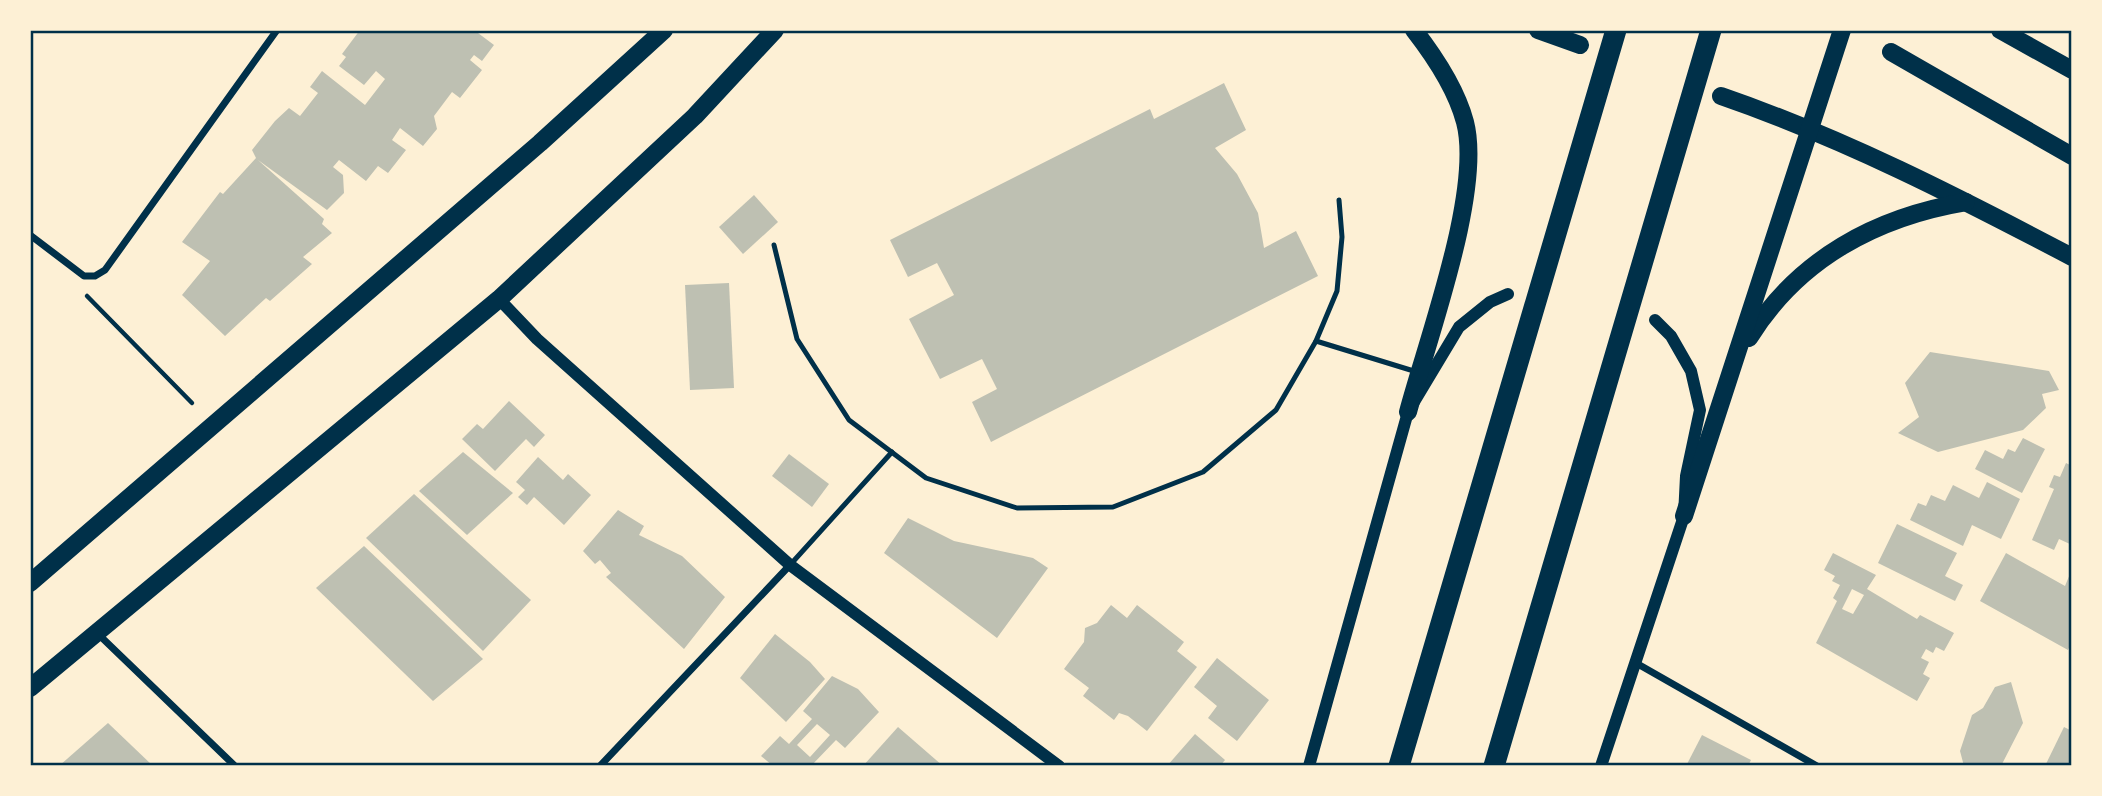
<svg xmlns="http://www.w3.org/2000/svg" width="2102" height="796" viewBox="0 0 2102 796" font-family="Mulish,sans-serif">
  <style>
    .building { fill: #bec0b2; fill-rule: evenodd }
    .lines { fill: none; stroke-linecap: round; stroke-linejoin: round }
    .path { stroke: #003049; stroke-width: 4.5 }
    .service { stroke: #003049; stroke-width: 5 }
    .minor { stroke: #003049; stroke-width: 7 }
    .tertiary { stroke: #003049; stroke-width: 12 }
    .primary { stroke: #003049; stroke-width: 18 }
    .motorway { stroke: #003049; stroke-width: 21 }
    .neatline { fill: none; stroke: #003049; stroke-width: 2.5 }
  </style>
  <rect width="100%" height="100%" fill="#fdf0d5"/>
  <!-- building -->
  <g class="building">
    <path d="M360,30h114l20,15 -12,16 -8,-6 -4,5 12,10 -22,28 -8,-6 -18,24 3,13 -14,17 -23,-18 -8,12 14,10 -18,23 -10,-7 -12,15 -27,-21 -6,7 10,8 1,18 -17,17 -69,-50 66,59 -2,5 10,9 -29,24 9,7 -42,37 -4,-3 -41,38 -43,-41 28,-34 -28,-19 38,-50 3,2 33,-36 -4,-8 23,-29 14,-13 11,8 18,-23 -8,-6 12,-16 43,34 20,-26 -9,-8 -12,14 -25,-19 7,-9 -4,-3z"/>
    <path d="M1224,83l22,47 -31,18 22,26 21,39 6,35 32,-17 22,45 -327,166 -19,-40 25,-13 -15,-30 -42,20 -31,-60 45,-24 -17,-32 -29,14 -18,-37 260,-131 4,10z"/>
    <path d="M754,195l24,27 -35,32 -24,-27z"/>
    <path d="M729,283l5,105 -44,2 -5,-105z"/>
    <path d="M1930,352l119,19 10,19 -17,4 4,14 -23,22 -85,22 -40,-19 21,-16 -14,-34z"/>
    <path d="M509,401l36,34 -11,12 -8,-8 -31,32 -33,-32 15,-15 6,5z"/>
    <path d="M2023,438l22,11 -23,44 -47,-24 10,-19 18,9 5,-10 7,3z"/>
    <path d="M463,452l50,41 -46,42 -48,-44z"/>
    <path d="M789,454l40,30 -17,23 -40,-31z"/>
    <path d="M538,457l25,23 5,-6 23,21 -27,30 -30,-28 -7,8 -9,-8 7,-7 -9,-8z"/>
    <path d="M2066,463l6,3v79l-13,-6 -5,11 -22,-10 22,-51 -5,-2 5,-12 6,2z"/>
    <path d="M1987,482l33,17 -19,40 -29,-14 -9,21 -53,-26 8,-17 8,3 5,-11 14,6 8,-16 26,13z"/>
    <path d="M414,494l117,106 -48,51 -117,-113z"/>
    <path d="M618,510l26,16 -5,9 43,21 43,41 -41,52 -78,-72 5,-4 -11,-13 -5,4 -12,-13z"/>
    <path d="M908,518l46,23 79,17 15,10 -51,70 -113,-85z"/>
    <path d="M1897,524l60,29 -12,23 18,9 -8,16 -77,-38z"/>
    <path d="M364,546l119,113 -50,42 -117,-113z"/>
    <path d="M1833,553l43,22 -9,14 50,30 3,-4 34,18 -10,18 -8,-4 -3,6 -7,-4 -5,9 8,4 -6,12 7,4 -13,23 -101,-58 21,-42 -4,-3 7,-13 -8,-4 3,-5 -11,-6zM1852,589l12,6 -11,19 -11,-5z"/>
    <path d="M2006,553l59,33 7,-17v72l-4,9 -88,-49z"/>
    <path d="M1111,605l16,13 10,-13 47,37 -7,9 20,16 -50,64 -19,-15 -9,-3 -5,7 -31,-24 6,-8 -25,-19 20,-27 1,-14 12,-5z"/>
    <path d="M775,634l35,28 15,17 -39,43 -46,-44z"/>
    <path d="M1217,658l52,42 -32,41 -29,-23 9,-12 -23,-19z"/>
    <path d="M832,676l26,13 21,23 -34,36 -9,-8 -25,26h-38l-12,-10 19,-20 9,8 23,-25 -9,-8zM817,724l13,11 -20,22 -13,-12z"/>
    <path d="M2011,682l12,41 -22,43h-37l-4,-15 12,-36 11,-7 12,-21z"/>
    <path d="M108,723l45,43h-94z"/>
    <path d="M898,727l45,39h-80z"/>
    <path d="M2064,727l8,4v35h-27z"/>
    <path d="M1195,734l30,26 -5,6h-53z"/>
    <path d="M1702,735l49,25 -3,6h-62z"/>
  </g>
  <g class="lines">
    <!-- path -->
    <path class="path" d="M87,296l105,107"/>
    <!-- service -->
    <g class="service">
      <path d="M774,245l23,94 52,81 77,58 91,30 96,-1 90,-35 73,-62 40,-69 21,-50 5,-54 -3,-37"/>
      <path d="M1316,341l101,31"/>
      <path d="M790,565l102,-113"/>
    </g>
    <!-- minor -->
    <g class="minor">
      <path d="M30,235l54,41h11l10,-6 172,-240"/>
      <path d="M97,633l138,133"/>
      <path d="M1636,663l181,103"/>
      <path d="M600,766l190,-201"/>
    </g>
    <!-- tertiary -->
    <g class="tertiary">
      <path d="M499,299l38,40 253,226 269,201"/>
      <path d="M1309,766l99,-354 51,-85 31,-25 18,-8"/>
      <path d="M1601,766l83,-250 2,-40 14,-66 -9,-39 -20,-35 -16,-16"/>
    </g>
    <!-- primary -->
    <g class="primary">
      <path d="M1538,30l42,15"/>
      <path d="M2000,30l72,40"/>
      <path d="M1891,52l181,104"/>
      <path d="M1721,96c122,42 237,101 351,161"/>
      <path d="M1749,338c49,-79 127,-121 217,-136"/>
      <path d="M1408,412c19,-72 75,-221 57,-290 -9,-34 -30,-65 -51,-92"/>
      <path d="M1684,516l158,-486"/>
      <path d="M30,583l510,-440 124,-113"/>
      <path d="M30,688l469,-389 196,-183 80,-86"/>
    </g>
    <!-- motorway -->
    <g class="motorway">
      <path d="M1399,766l217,-736"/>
      <path d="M1494,766l217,-736"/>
    </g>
  </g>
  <!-- border -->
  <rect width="2102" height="796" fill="none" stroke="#fdf0d5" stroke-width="63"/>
  <rect x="32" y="32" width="2038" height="732" class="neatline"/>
</svg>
